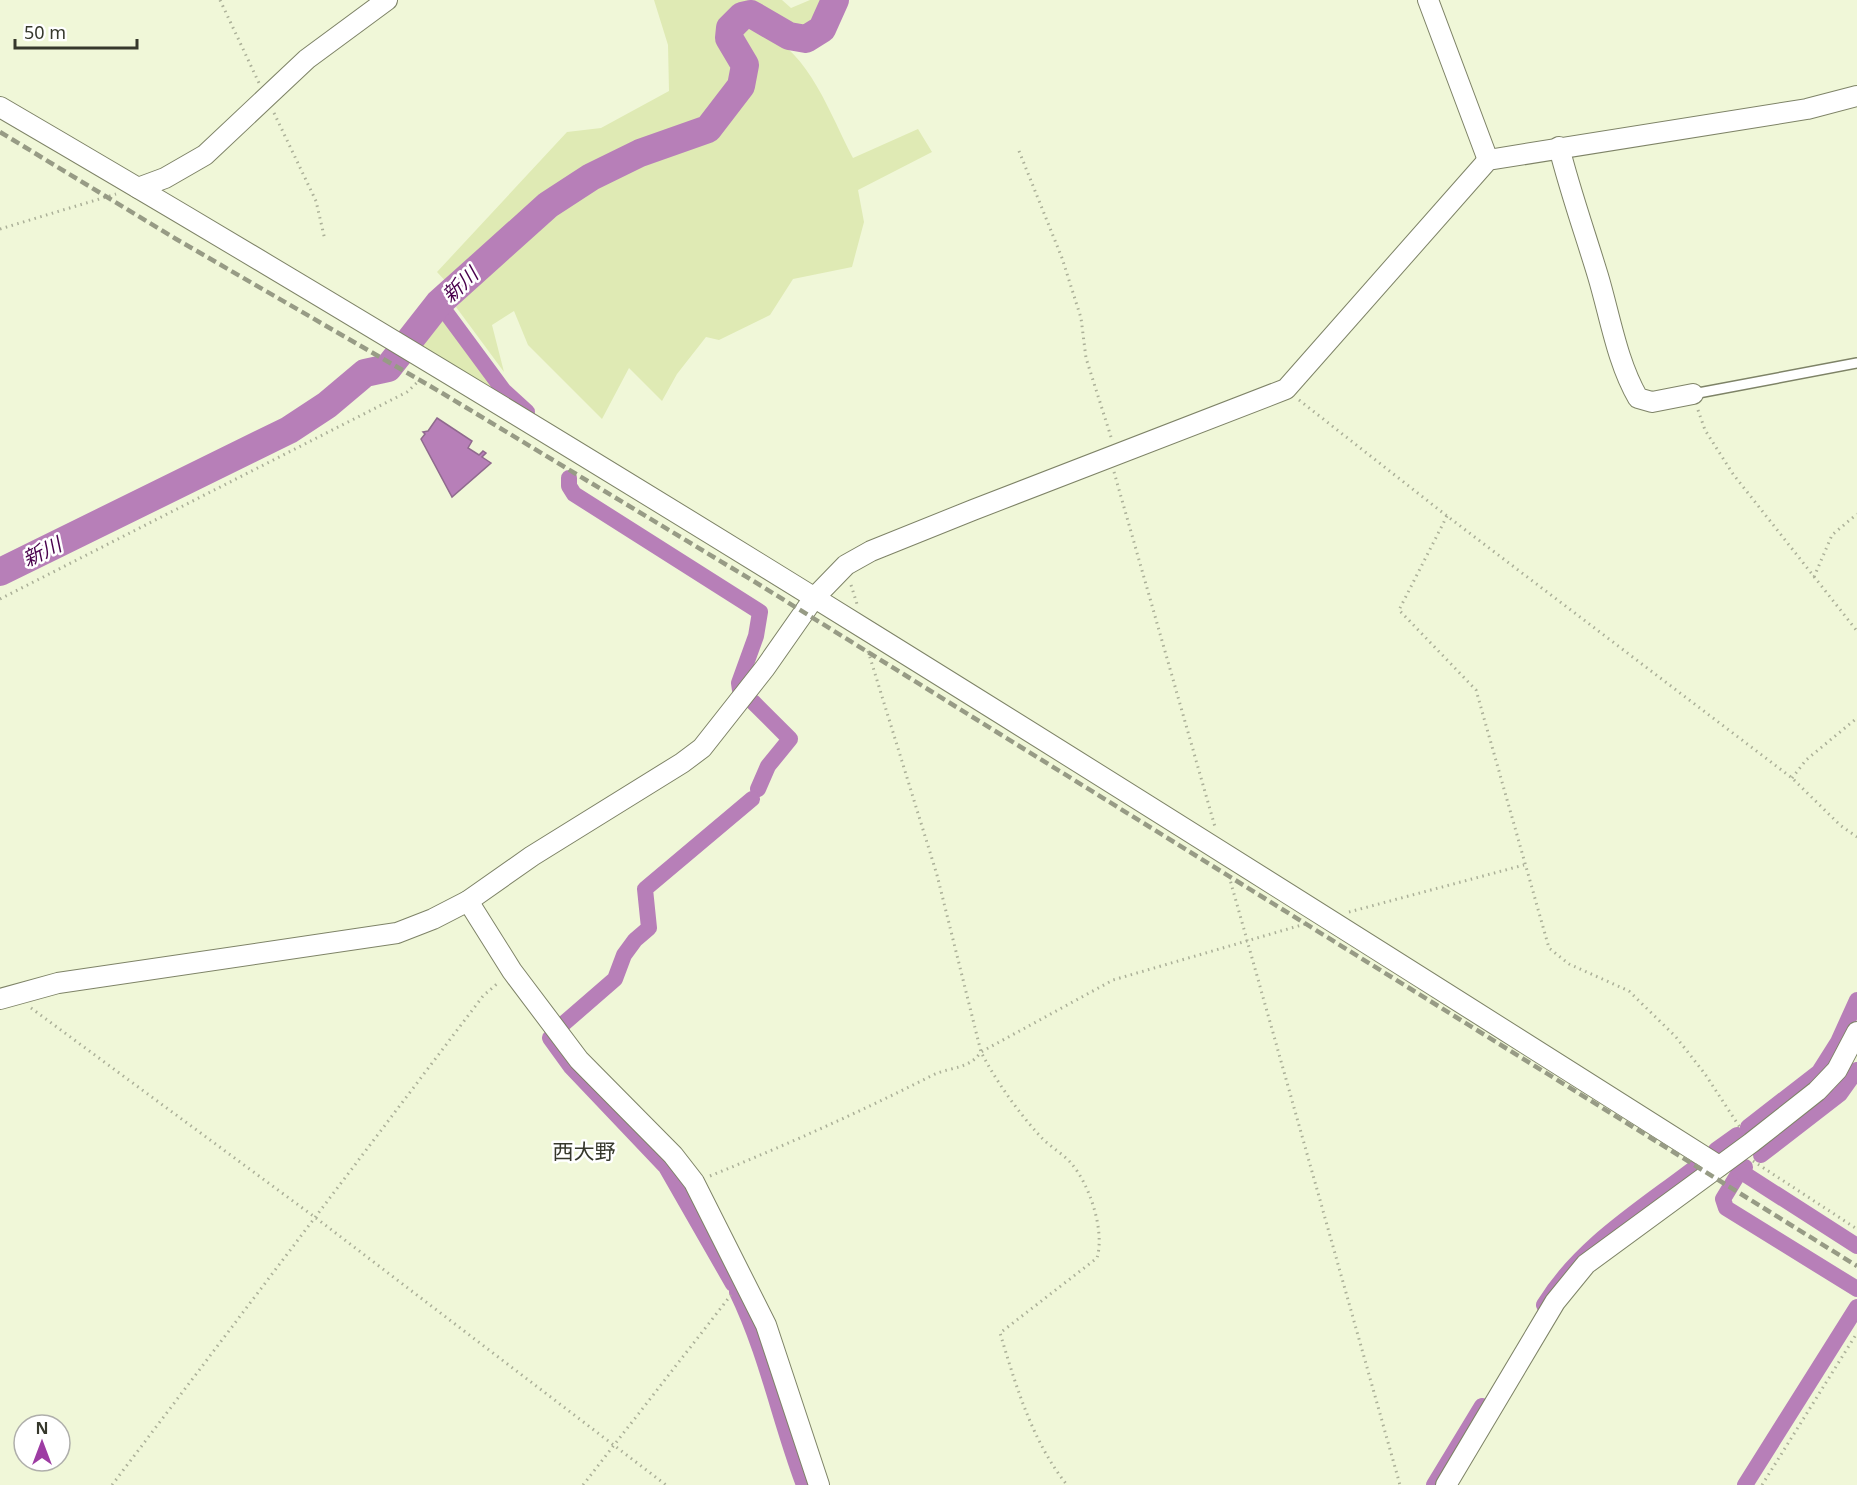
<svg xmlns="http://www.w3.org/2000/svg" width="1857" height="1485" viewBox="0 0 1857 1485" font-family="'Noto Sans','Noto Sans JP',sans-serif">
  <style>
    .green { fill: #dfeab4 }
    .water { fill: #b77fb8; stroke: #906a8e; stroke-width: 1.5 }
    .lines { fill: none; stroke-linecap: round; stroke-linejoin: round }
    .canal { stroke: #b77fb8; stroke-width: 16 }
    .river { stroke: #b77fb8; stroke-width: 28 }
    .lane-casing { stroke: #7e8367; stroke-width: 12 }
    .street-casing { stroke: #7e8367; stroke-width: 22 }
    .path { stroke: #abb098; stroke-width: 3; stroke-dasharray: 1.5 4.5; stroke-linecap: butt }
    .lane { stroke: #fff; stroke-width: 9 }
    .street { stroke: #fff; stroke-width: 20 }
    .rail { stroke: #979b85; stroke-width: 4.5; stroke-dasharray: 9 4.5; stroke-linecap: butt }
    .labels { text-anchor: middle; stroke-width: 5; stroke-linejoin: round; paint-order: stroke }
    .water-label { font-size: 20px; font-style: italic; fill: #49014d; stroke: #fff }
    .quarter-label { font-size: 21px; fill: #36382c; stroke: #fff }
  </style>
  <rect width="100%" height="100%" fill="#f0f7d8"/>
  <!-- green -->
  <g class="green">
    <path d="M654,0h128l9,8 19,-8h16l-6,17 -16,13 -56,-21 -19,12 -4,16 15,34 -8,18 -28,33 -126,53 -48,37 -80,74 -13,-14 130,-140 34,-4 68,-37 -1,-46z"/>
    <path d="M745,26c61,13 82,83 108,132l65,-29 14,23 -74,38 6,32 -12,45 -59,12 -23,36 -51,25 -13,-3 -29,37 -15,27 -33,-33 -27,51 -74,-74 -14,-34 -22,14 12,47 -48,-65 46,-46 63,-53 42,-27 109,-44 32,-44 6,-18 -3,-24 -10,-12z"/>
    <path d="M441,317l60,82 -83,-55z"/>
  </g>
  <!-- water -->
  <path class="water" d="M437,418l35,23 -4,7 11,7 4,-4 3,2 -4,4 9,6 -39,34 -31,-58 4,-5 -2,-2 5,-1z"/>
  <g class="lines">
    <!-- canal -->
    <g class="canal">
      <path d="M439,303l65,88 23,21"/>
      <path d="M569,478v8l5,8 186,118 -4,24 -17,47 1,7"/>
      <path d="M753,702l37,37 -22,27 -10,23"/>
      <path d="M562,1025l53,-46 9,-24 11,-15 14,-12 -4,-39 107,-90"/>
      <path d="M550,1038l21,29 95,100 67,117"/>
      <path d="M1748,1127l71,-55 19,-30 19,-42"/>
      <path d="M1716,1150l21,-15"/>
      <path d="M1761,1155l79,-61 17,-24"/>
      <path d="M1745,1167l-5,4 -17,28 3,9 131,81"/>
      <path d="M1740,1171l117,75"/>
      <path d="M737,1292c30,62 43,130 67,193"/>
      <path d="M1544,1305c37,-61 102,-99 157,-142"/>
      <path d="M1434,1485l48,-79"/>
      <path d="M1745,1485l112,-178"/>
    </g>
    <!-- river -->
    <path class="river" d="M0,572l289,-142 38,-25 38,-32 23,-5 51,-65 109,-98 43,-28 49,-24 68,-24 33,-43 4,-21 -16,-27 1,-10 12,-12 9,-2 38,22 17,3 16,-10 13,-29"/>
    <defs>
      <path id="lane" d="M1693,394l164,-31"/>
      <g id="street">
        <path d="M1428,0l60,160"/>
        <path d="M0,107c581,339 1151,699 1719,1059"/>
        <path d="M1559,147c11,44 26,86 39,129 12,40 19,86 40,122l14,4 41,-8"/>
        <path d="M138,188l27,-10 40,-23 102,-96 80,-59"/>
        <path d="M468,901l44,70 67,89 94,95 21,27 72,143 53,160"/>
        <path d="M0,999l58,-16 339,-50 36,-14 35,-18 64,-45 150,-93 20,-15 63,-80 49,-70 32,-33 25,-14 102,-41 313,-121 202,-229 319,-51 50,-13"/>
        <path d="M1446,1485l109,-183 31,-38 165,-121 66,-52 20,-21 20,-38"/>
      </g>
    </defs>
    <!-- lane casing -->
    <use href="#lane" class="lane-casing"/>
    <!-- street casing -->
    <use href="#street" class="street-casing"/>
    <!-- path -->
    <g class="path">
      <path d="M220,0l39,83"/>
      <path d="M274,113l42,88 9,39"/>
      <path d="M1019,151l43,107 19,60 5,40 25,79"/>
      <path d="M0,229l116,-35"/>
      <path d="M1299,400l148,116 345,262 48,47 17,12"/>
      <path d="M1698,410l7,20 28,44 124,157"/>
      <path d="M1114,472l101,355"/>
      <path d="M1447,516l-48,94 77,80 73,258 20,16 60,27 47,46 29,37 36,55"/>
      <path d="M1814,577l18,-42 25,-21"/>
      <path d="M851,585l6,19"/>
      <path d="M0,599l407,-207 16,-15"/>
      <path d="M868,651l69,224 44,177c15,29 37,60 59,84 9,10 22,17 31,27 19,22 34,68 26,95l-97,75c16,53 32,108 67,152"/>
      <path d="M1792,778l14,-18 51,-42"/>
      <path d="M1229,876l171,609"/>
      <path d="M1349,912l175,-47"/>
      <path d="M31,1008l285,210 350,267"/>
      <path d="M1753,1161l104,68"/>
      <path d="M710,1176c76,-31 150,-64 223,-101 19,-9 35,-5 48,-23l132,-72 192,-56"/>
      <path d="M112,1485l371,-489 16,-14"/>
      <path d="M583,1485l148,-190"/>
      <path d="M1762,1485l95,-152"/>
    </g>
    <!-- lane -->
    <use href="#lane" class="lane"/>
    <!-- street -->
    <use href="#street" class="street"/>
    <!-- rail -->
    <path class="rail" d="M0,132l176,107 266,154 313,189 1102,684"/>
  </g>
  <g class="labels">
    <!-- water labels -->
    <g class="water-label">
      <text transform="translate(460 285) rotate(-43)" y="7">新川</text>
      <text transform="translate(42 552) rotate(-26)" y="7">新川</text>
    </g>
    <!-- quarter labels -->
    <g class="quarter-label">
      <text x="584" y="1159">西大野</text>
    </g>
  </g>
  <!-- north arrow -->
  <g transform="translate(42 1443)"><circle r="28" fill="#ffffff" stroke="#afafab" stroke-width="1.5"/>
  <path d="M0-4.5L10 22L0 15L-10 22Z" fill="#9d3ca3"/>
  <text y="-9" font-size="16" font-weight="bold" text-anchor="middle" fill="#36382c">N</text>
  </g>
  <!-- scale -->
  <path d="M15 39v9h122v-9" fill="none" stroke="#36382c" stroke-width="3"/>
  <text x="24" y="39" font-size="18" fill="#36382c" stroke="#ffffff" stroke-width="4.5" paint-order="stroke">50 m</text>
</svg>
